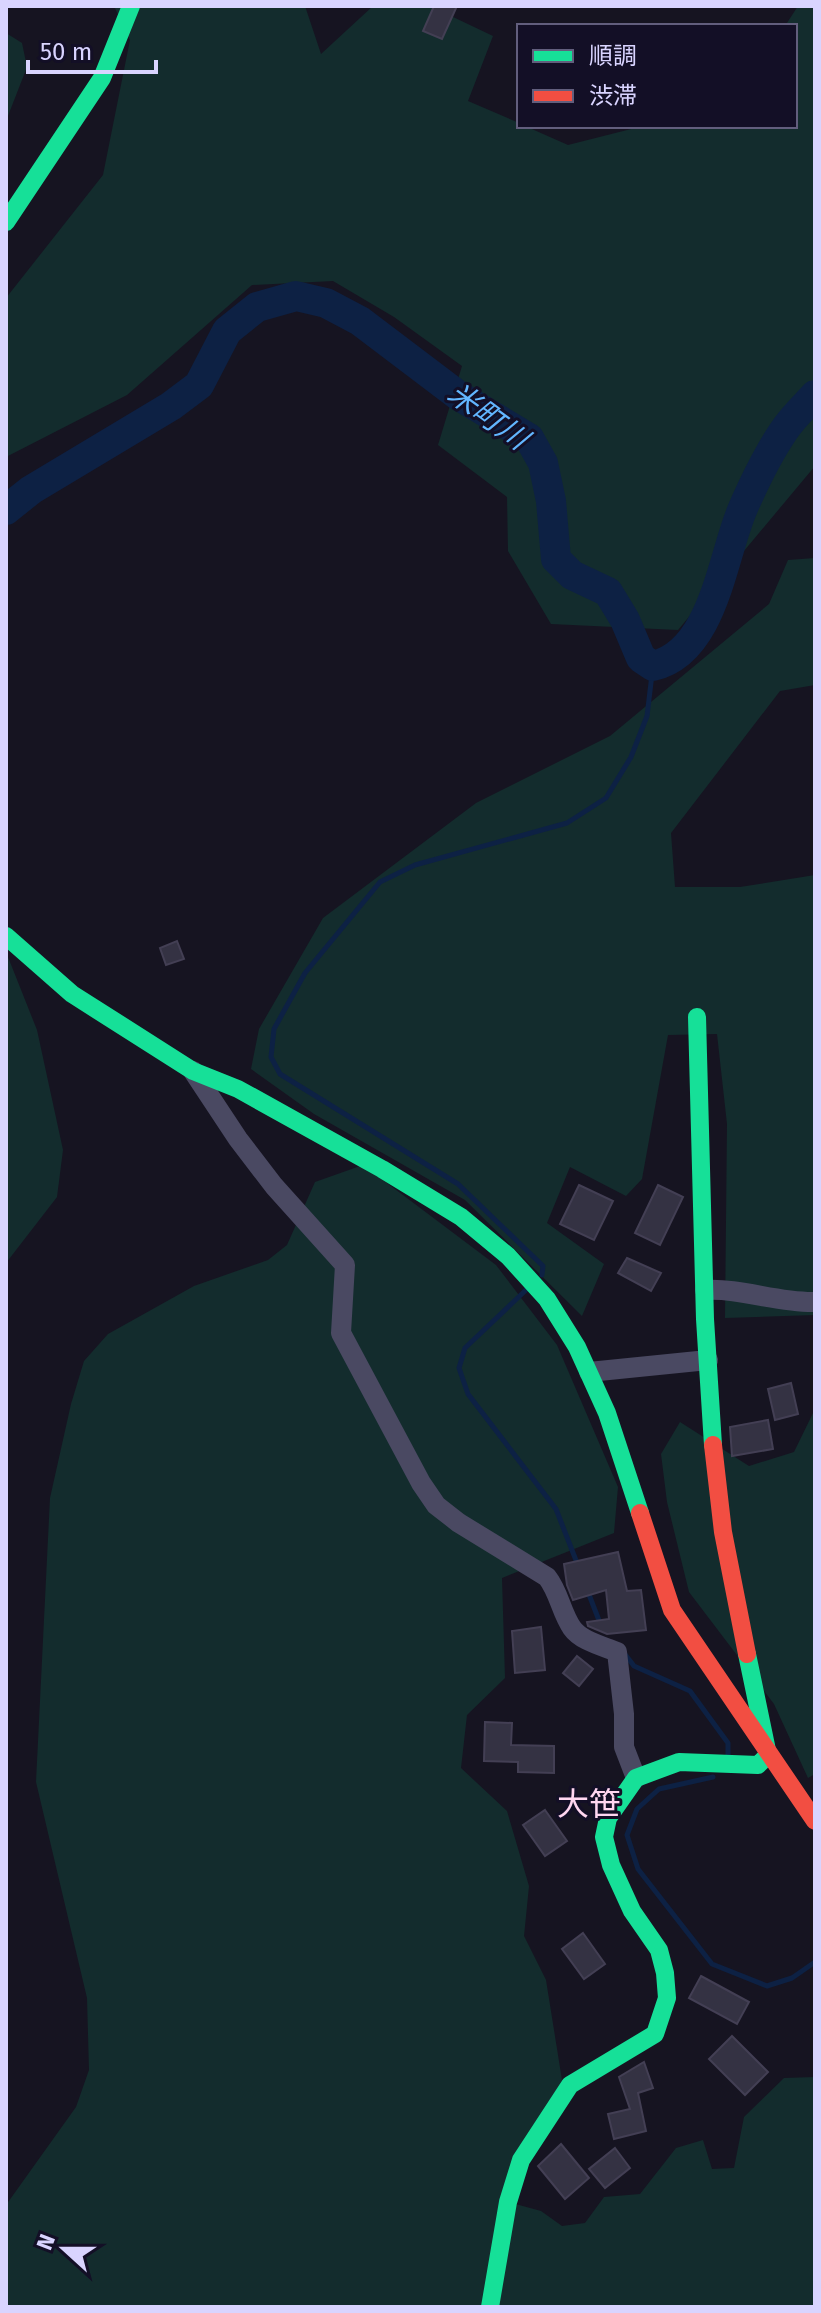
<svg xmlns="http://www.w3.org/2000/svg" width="821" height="2313" viewBox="0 0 821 2313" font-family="'Fira Sans','Noto Sans JP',sans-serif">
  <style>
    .green { fill: #132c2d }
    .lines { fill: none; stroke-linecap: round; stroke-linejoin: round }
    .stream { stroke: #0d2144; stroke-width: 5 }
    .river { stroke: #0d2144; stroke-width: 30 }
    .building { fill: #343243; stroke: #433f54; stroke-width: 2 }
    .street { stroke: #4a4962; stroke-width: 20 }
    .fast { stroke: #16e098; stroke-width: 18 }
    .jam { stroke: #f24e42; stroke-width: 18 }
    .labels { text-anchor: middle; stroke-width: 6; stroke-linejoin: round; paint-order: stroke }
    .water-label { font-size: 30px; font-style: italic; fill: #62b6ff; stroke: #130f26 }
    .quarter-label { font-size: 32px; fill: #ffd6f0; stroke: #130f26 }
  </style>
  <rect width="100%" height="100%" fill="#161421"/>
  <!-- green -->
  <g class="green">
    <path d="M114,6h191l16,48 52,-48h57l63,30 -25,65 51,22v3h6l43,19 75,-19h152v-100h-10l13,-20h17v460l-137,164 -127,-6 -43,-73 -1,-54 -69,-52 24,-79 -68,-49 -61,-36 -81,4 -125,110 -121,62v-159l97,-123 27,-135z"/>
    <path d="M6,33l16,10 5,24 -21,54z"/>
    <path d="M815,558v127l-35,6 -109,142 4,54h65l75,-12v440l-90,3 2,-194 -10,-90 -49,1 -26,144 -16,17 -56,-29 -23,56 57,41 -22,52 -117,-116 -151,-86 -63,-45 8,-40 64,-111 153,-115 134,-67 159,-132 19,-44z"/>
    <path d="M6,952l31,78 26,120 -6,47 -51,66z"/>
    <path d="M363,1165l133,100 61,80 61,142 -4,46 -112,45 3,100 -38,37 -6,53 46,43 22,75 -5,50 22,44 16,100 -54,122 33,9 21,15 23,-3 19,-26 36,-3 36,-46 27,-8 9,29 22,-1 10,-51 40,-39 31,-1v230h-809v-102l70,-98 13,-37 -2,-72 -51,-216 14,-284 21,-94 13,-43 24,-27 86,-48 74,-26 19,-15 28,-63z"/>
    <path d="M815,1409v365l-7,4 -34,-74 -85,-112 -22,-90 -6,-48 19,-32 69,44 45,-14z"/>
  </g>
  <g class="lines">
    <!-- stream -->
    <g class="stream">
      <path d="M542,1275l1,-9 -85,-82 -178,-110 -9,-17 3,-28 31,-56 75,-91 35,-17 152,-42 39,-25 25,-41 16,-41 6,-50"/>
      <path d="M527,1289l-62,59 -6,20 9,26 88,115 23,59"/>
      <path d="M588,1592l12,31"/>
      <path d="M624,1653l10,13 56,25 38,52v12"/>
      <path d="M713,1777l-54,12 -22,20 -10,26 11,34 74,95 55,22 25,-8 23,-16"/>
    </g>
    <!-- river -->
    <path class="river" d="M6,510l25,-20 140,-84 28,-21 28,-54 30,-24 39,-11 30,7 34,18 99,75 70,42 14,25 8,38 5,58 16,16 36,17 17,28 16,38 12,8c61,-14 69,-110 90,-158 11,-25 25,-54 40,-76 8,-13 21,-25 32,-37"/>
  </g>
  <!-- building -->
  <g class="building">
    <path d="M434,6h23l-15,33 -19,-8z"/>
    <path d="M177,941l7,18 -18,6 -6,-17z"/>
    <path d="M579,1185l34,16 -19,39 -34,-16z"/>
    <path d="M658,1185l25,12 -23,48 -25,-12z"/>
    <path d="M627,1258l34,15 -10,18 -33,-18z"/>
    <path d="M791,1383l7,31 -23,6 -7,-31z"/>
    <path d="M768,1420l5,29 -41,7 -2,-29z"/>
    <path d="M618,1552l9,39 14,-1 5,40 -39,4 -19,-8 -1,-4 22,-3 -3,-29 -33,10 -6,-15 -3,-21z"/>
    <path d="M541,1627l4,43 -30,3 -3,-42z"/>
    <path d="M577,1656l16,13 -14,17 -16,-13z"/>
    <path d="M485,1722l27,1 -1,22 43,1v27l-36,-1v-10l-34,-1z"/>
    <path d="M545,1810l22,31 -22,15 -22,-31z"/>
    <path d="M583,1933l22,31 -21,15 -22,-30z"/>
    <path d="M701,1976l48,26 -12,22 -48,-26z"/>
    <path d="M732,2036l36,36 -23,23 -36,-36z"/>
    <path d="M644,2062l9,26 -15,5 8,38 -32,8 -6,-25 22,-5 -11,-32z"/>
    <path d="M561,2144l28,34 -24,21 -27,-33z"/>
    <path d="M615,2148l15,20 -25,20 -16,-19z"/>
  </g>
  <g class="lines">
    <!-- street -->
    <g class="street">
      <path d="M193,1071l45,68 36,47 71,79 -4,68 80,150 15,22 23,18 88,54c12,15 14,35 25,51 9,13 31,18 45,24l7,62v33l12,31"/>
      <path d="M705,1290c37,-2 72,13 110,12"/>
      <path d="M589,1372l119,-12"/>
    </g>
    <!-- fast -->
    <g class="fast">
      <path d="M6,222l96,-144 29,-72"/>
      <path d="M6,936l66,58 121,77 45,18 144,80 79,48 47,39 39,43 30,48 30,66 33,100"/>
      <path d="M697,1017l8,302 8,126"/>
      <path d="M490,2307l18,-105 13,-42 49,-75 85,-51 12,-36 -2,-25 -6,-23 -27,-39 -21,-46 -7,-28 4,-19 28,-40 43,-16 79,3 10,-10 -21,-101"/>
    </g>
    <!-- jam -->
    <g class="jam">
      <path d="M713,1445l10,87 24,122"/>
      <path d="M640,1513l32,97 143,211"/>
    </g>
  </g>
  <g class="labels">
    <!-- water labels -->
    <g class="water-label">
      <text transform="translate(488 416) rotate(36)" y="10">米町川</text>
    </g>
    <!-- quarter labels -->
    <g class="quarter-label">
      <text x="589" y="1815">大笹</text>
    </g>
  </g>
  <!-- border -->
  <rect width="821" height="2313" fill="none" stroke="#d9d4ff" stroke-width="16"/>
  <!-- legend -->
  <rect x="517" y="24" width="280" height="104" fill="#130f26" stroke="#625e7d" stroke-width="2"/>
  <rect x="533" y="50" width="40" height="12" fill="#16e098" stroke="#625e7d" stroke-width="2"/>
  <text x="589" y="64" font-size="24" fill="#d9d4ff">順調</text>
  <rect x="533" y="90" width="40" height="12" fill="#f24e42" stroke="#625e7d" stroke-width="2"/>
  <text x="589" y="104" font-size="24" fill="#d9d4ff">渋滞</text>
  <!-- north arrow -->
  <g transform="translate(64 2249) rotate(291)" stroke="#130f26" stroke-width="6" paint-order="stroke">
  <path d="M0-6L14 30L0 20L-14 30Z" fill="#d9d4ff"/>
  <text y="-12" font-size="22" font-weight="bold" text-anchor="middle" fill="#d9d4ff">N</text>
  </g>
  <!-- scale -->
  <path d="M28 60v12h128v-12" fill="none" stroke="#d9d4ff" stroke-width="4"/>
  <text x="40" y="60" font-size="24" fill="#d9d4ff" stroke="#130f26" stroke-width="6" paint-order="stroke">50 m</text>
</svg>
